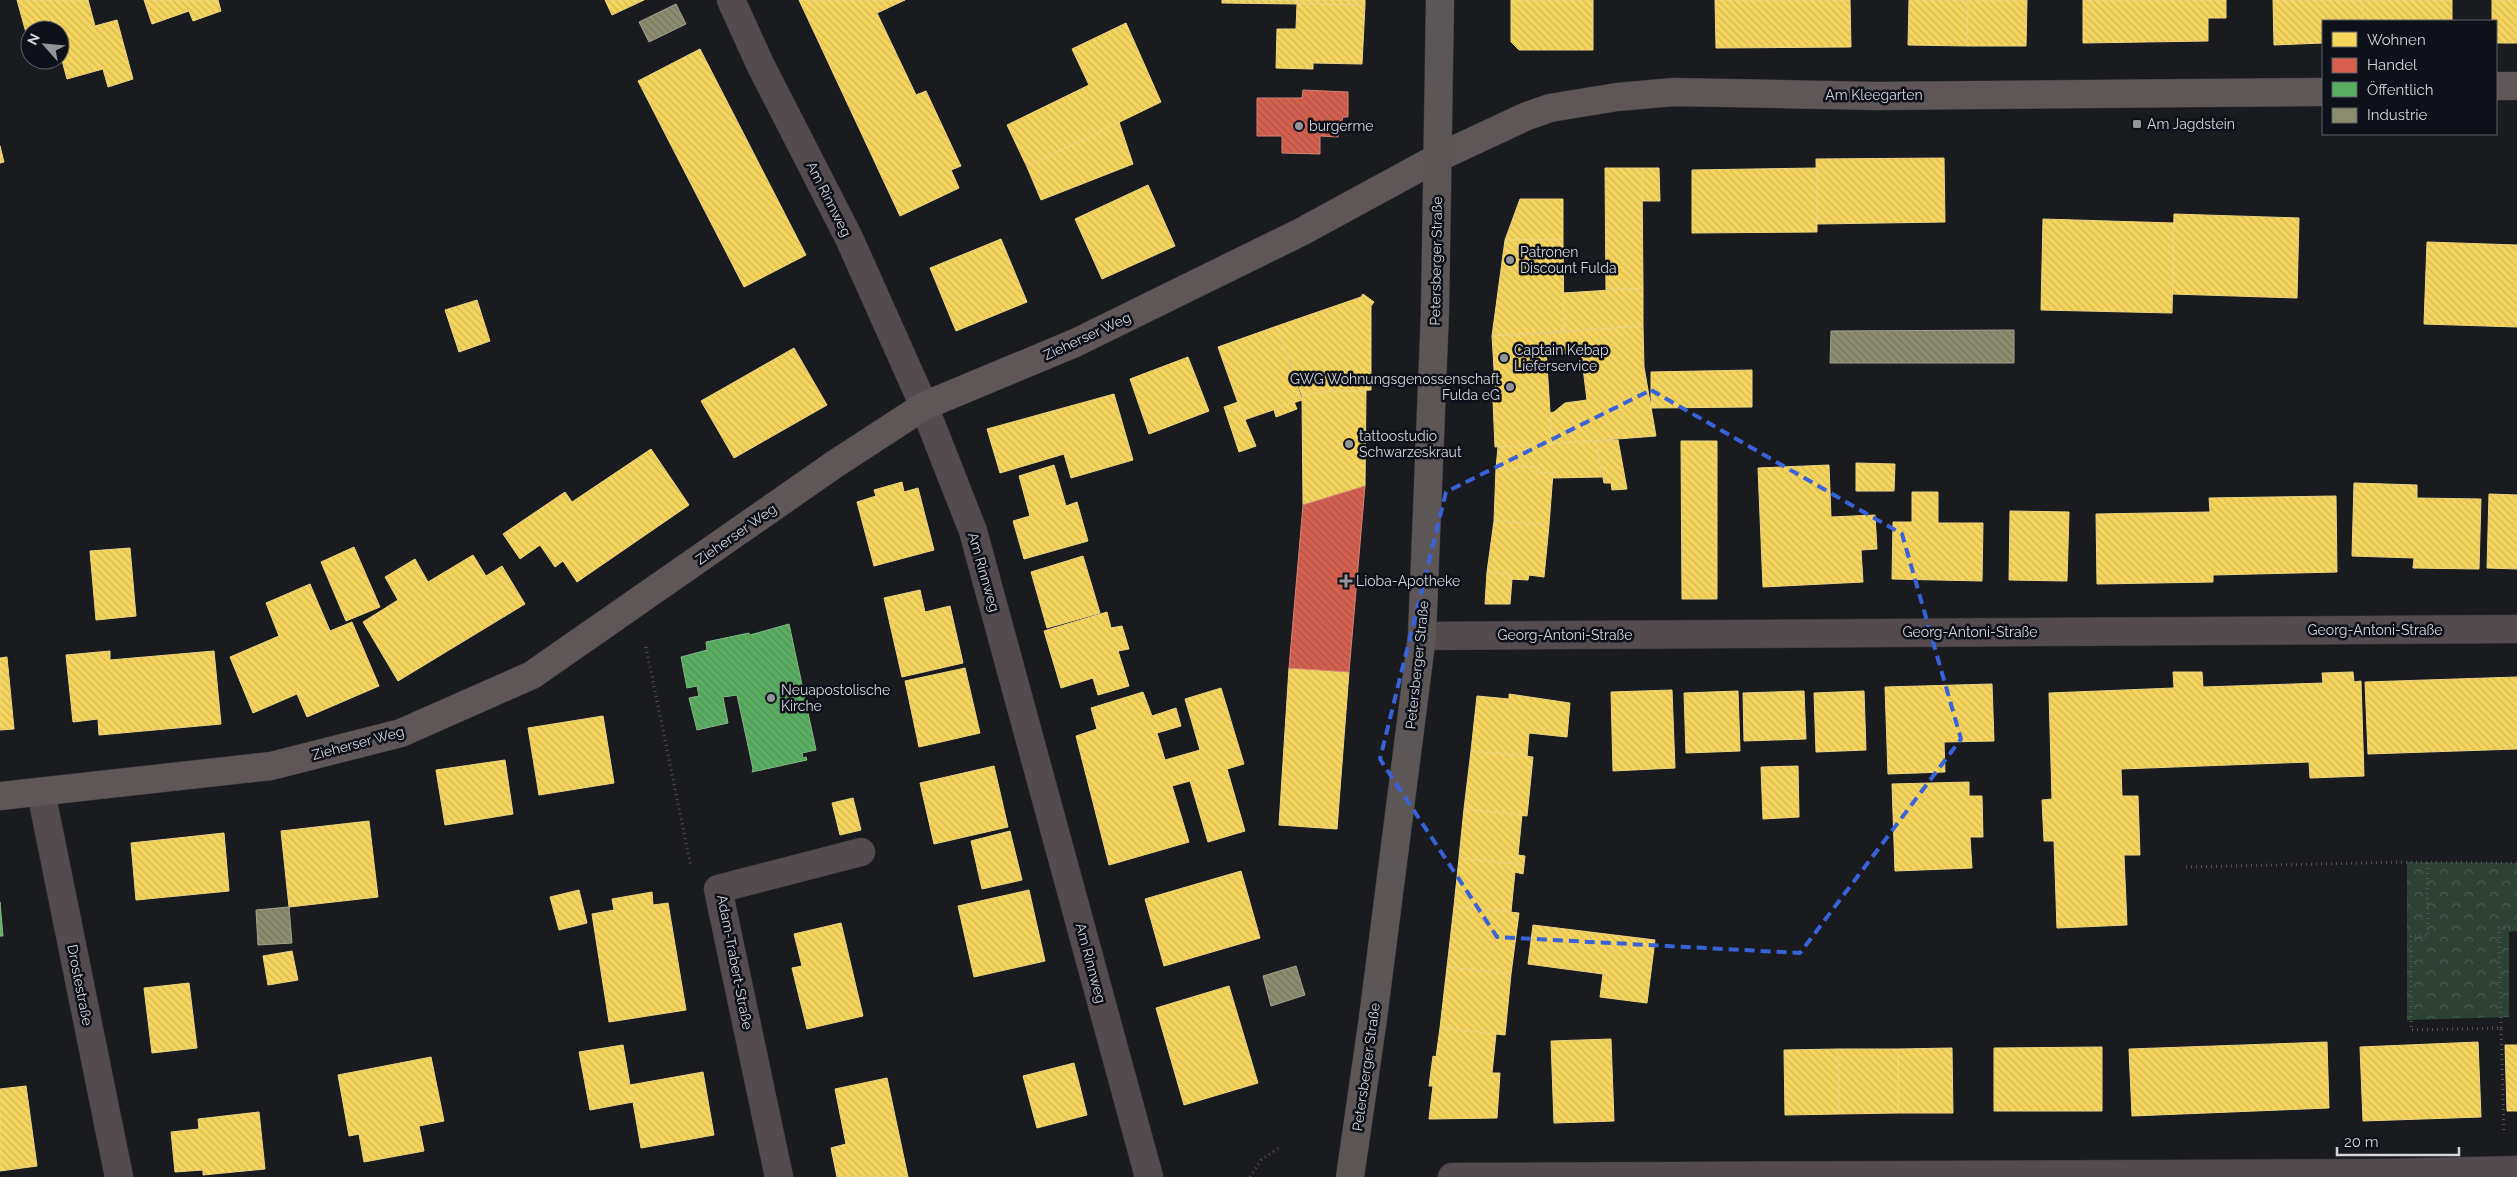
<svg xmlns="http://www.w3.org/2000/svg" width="2517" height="1177" viewBox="0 0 2517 1177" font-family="Raleway,sans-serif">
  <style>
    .park { fill: url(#park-crowns) }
    .homes { fill: url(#homes-back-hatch); stroke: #ecd582 }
    .shops { fill: url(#shops-back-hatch); stroke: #d58378 }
    .public { fill: url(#public-back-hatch); stroke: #7fba86 }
    .industry { fill: url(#industry-back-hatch); stroke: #a2a28f }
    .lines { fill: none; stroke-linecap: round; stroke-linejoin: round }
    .street-casing { stroke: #353638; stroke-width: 29 }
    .secondary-casing { stroke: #353638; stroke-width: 29 }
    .primary-casing { stroke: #353638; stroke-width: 29 }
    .path { stroke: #575355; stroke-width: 3; stroke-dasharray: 1 4; stroke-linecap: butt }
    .street { stroke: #534b4d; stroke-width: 28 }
    .secondary { stroke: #5f5658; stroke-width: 28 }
    .primary { stroke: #5d5657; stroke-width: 28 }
    .marked { fill: none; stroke: #3862d8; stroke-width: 4; stroke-dasharray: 10 6; stroke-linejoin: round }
    .poi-dot { fill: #939599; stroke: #0e1119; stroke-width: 2 }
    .labels { text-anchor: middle; stroke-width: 5; stroke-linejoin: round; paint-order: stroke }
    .street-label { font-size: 14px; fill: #d4d6db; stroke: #0e1119 }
    .poi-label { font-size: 14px; fill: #d4d6db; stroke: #0e1119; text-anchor: start }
  </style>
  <defs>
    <pattern id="park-crowns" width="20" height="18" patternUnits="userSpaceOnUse" patternTransform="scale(1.25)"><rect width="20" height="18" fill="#2b4235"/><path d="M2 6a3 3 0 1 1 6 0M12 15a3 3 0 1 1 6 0" fill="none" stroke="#495d52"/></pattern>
    <pattern id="homes-back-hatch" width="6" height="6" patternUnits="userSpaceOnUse" patternTransform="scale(1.25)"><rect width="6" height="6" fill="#f6d55c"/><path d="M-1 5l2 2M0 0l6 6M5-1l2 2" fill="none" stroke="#d2b757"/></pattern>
    <pattern id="shops-back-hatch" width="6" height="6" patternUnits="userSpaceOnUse" patternTransform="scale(1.25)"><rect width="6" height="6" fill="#d6604d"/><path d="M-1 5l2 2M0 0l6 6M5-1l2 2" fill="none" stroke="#a9564a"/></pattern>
    <pattern id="public-back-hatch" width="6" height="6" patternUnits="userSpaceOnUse" patternTransform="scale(1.25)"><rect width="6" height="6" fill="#5aae61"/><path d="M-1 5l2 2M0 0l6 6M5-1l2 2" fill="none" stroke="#549259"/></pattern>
    <pattern id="industry-back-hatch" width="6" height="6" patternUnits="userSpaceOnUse" patternTransform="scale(1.25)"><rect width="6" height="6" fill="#8c8c6e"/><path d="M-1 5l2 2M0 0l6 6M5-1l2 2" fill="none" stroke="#757561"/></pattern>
  </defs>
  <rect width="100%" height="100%" fill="#1a1b1f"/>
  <!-- park -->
  <path class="park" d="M2407,862l110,1v68l-8,1v85l-102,3z"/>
  <!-- homes -->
  <g class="homes">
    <path d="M17,0h71l7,26 22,-6 16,59 -25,8 -5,-18 -36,10 -7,-26v-23h-30v17z"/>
    <path d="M144,0h74l3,11 -28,10 -4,-10 -37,13z"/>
    <path d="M605,0h39l-32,15z"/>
    <path d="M799,0h106l-28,13 39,82 10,-4 35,75 -10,4 8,18 -59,28z"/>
    <path d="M1222,0h75v4l-75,-1z"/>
    <path d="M1297,0h68v5l-68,-1z"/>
    <path d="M1511,0h82v50h-74l-8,-8z"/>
    <path d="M1715,0h135l1,47 -135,1z"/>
    <path d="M1909,0h59l-1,46 -59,-1z"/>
    <path d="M1968,0h59l-1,46h-59z"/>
    <path d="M2083,0h143v18h-18v23l-125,2z"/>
    <path d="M2273,0h89l1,21h-40v22l-49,2z"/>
    <path d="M2362,0h90v21h-89z"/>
    <path d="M2492,0h25v43h-21v-22h-4z"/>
    <path d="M1297,4l68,1 -3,59 -49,-1v6l-37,-1 1,-39h19z"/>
    <path d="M1126,23l35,79 -134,65 -20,-42 82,-40 -17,-36z"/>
    <path d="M700,49l106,206 -62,32 -106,-206z"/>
    <path d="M1119,122l14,42 -92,36 -14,-33z"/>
    <path d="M0,146l4,16 -4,1z"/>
    <path d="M1944,158l1,64 -128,2 -1,-65z"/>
    <path d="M1605,168h37l1,120 -37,2z"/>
    <path d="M1642,168h17l1,33h-18z"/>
    <path d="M1817,168v64l-125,1v-63z"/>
    <path d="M1148,185l27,61 -73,33 -27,-60z"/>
    <path d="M1520,199h43v41h-58z"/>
    <path d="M2174,214l125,4 -2,80 -125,-4z"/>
    <path d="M2043,219l131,4 -2,90 -131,-3z"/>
    <path d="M1001,239l26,63 -71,29 -26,-63z"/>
    <path d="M1505,240h58l1,91 -72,5z"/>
    <path d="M2427,242l90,3v82l-93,-3z"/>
    <path d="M1643,288v38l-79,5 -1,-38z"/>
    <path d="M1363,294l11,8 -3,4v84l-50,2 -19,4 -25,-70 84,-29z"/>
    <path d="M477,300l13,41 -31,11 -14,-42z"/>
    <path d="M1277,326l25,74 -58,20 -26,-73z"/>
    <path d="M1643,326l1,41 12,69 -104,8 -2,-31 4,-1 11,-9 22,-3 -6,-48 -34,4 -2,-23z"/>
    <path d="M1545,333l7,111 -57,3 -2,-46h3l-4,-65z"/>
    <path d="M794,348l33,57 -93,53 -33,-57z"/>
    <path d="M1188,357l21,54 -60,23 -19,-55z"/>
    <path d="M1752,370v37l-101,1v-36z"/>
    <path d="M1366,390l-1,96 -62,19 -1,-109 19,-4z"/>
    <path d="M1114,394l19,66 -62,18 -7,-24 -64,19 -13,-44z"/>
    <path d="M1238,402l2,6 -14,5 -2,-6z"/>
    <path d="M1294,402l3,7 -21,8 -2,-7z"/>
    <path d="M1240,408l16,38 -17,6 -13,-39z"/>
    <path d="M1618,440l9,49 -15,1 -1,-7h-7l-8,-42z"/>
    <path d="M1596,441l6,36 -50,1 1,-5 -17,-1v-5l-19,-1v4l-21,-2 2,-21z"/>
    <path d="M1681,441h36v158h-35z"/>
    <path d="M651,449l38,56 -112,77 -14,-21 -8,6 -15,-22 -20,14 -17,-25 62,-42 7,10z"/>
    <path d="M1856,463l39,1 -1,27h-38z"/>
    <path d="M1054,465l12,41 11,-4 11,39 -64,18 -11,-38 17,-5 -11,-40z"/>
    <path d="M1829,465l2,52 44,-2 2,34 -16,1 2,32 -100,5 -5,-119z"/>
    <path d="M1517,466l19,1v5l17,1 -4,52 -55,-4 2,-53 21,2z"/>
    <path d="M902,482l2,10 14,-4 16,62 -60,16 -17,-64 19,-6 -2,-6z"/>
    <path d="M2354,483l63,2v13l64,1 -2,70 -66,-1 1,-10 -62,-2z"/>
    <path d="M1912,492h26v31h45l-1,58 -90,-2 1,-57h19z"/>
    <path d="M2489,494l28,1v74l-30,-1z"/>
    <path d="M2336,496l1,76 -124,3v7l-116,2 -1,-70 114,-2 -1,-14z"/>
    <path d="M2010,511l59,1 -2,69 -58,-1z"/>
    <path d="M1494,521l55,4 -5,52 -15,-2 -1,5 -19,-1v-5l-22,-2z"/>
    <path d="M354,547l26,60 -34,14 -25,-59z"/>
    <path d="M130,548l6,68 -40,4 -6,-69z"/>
    <path d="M473,555l13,21 16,-10 23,38 -127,77 -35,-59 35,-22 -13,-23 30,-18 13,23z"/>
    <path d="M1083,556l17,57 -53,15 -16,-56z"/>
    <path d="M1487,572l22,2v5h3l-2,25h-25z"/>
    <path d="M310,584l20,47 22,-9 27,64 -72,31 -10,-23 -44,19 -23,-56 49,-21 -13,-33z"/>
    <path d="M920,590l5,22 25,-6 13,57 -61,14 -18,-79z"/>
    <path d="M1107,612l4,16 11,-2 7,23 -11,2 11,35 -31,9 -5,-17 -32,10 -17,-57z"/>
    <path d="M110,651v9l104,-9 7,73 -122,11 -1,-16 -25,3 -7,-67z"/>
    <path d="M7,657l7,72 -14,1v-72z"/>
    <path d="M965,668l15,65 -61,14 -14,-66z"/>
    <path d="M1289,668l60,4 -12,157 -58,-4z"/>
    <path d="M2173,672h29l1,15 120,-4 -1,-10 31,-1 1,10 7,-1 3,95 -54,2 -1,-16 -188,7 1,27h16l2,59h-16l3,70 -70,3 -3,-87h-10l-2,-41 10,-1 -3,-106 125,-5z"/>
    <path d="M2517,677v72l-149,5 -3,-72z"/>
    <path d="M1992,684l2,57 -50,1 1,30 -57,2 -3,-87z"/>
    <path d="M1221,688l23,76 -17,5 18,62 -37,11 -18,-61 -18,5 17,56 -80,23 -33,-129 21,-7 -6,-21 52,-16 9,24 24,-8 5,18 -24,7 8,27 35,-10 -15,-51z"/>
    <path d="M1672,690l3,78 -62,3 -2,-79z"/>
    <path d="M1738,691l2,60 -54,2 -2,-60z"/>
    <path d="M1804,691l2,48 -62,2 -1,-48z"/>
    <path d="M1864,691l2,59 -50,2 -2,-59z"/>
    <path d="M1509,694l61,9 -3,34 -38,-4 -2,24 -56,-6 6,-55 32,3z"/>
    <path d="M603,716l11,67 -75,12 -11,-67z"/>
    <path d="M1471,751l62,6 -6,59 -63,-7z"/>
    <path d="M505,760l8,54 -68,11 -9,-55z"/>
    <path d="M994,766l14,61 -74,17 -14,-61z"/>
    <path d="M1798,766l1,51 -36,2 -2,-52z"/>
    <path d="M1969,782v14h13l1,41h-13l2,31 -77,3 -3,-87z"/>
    <path d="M853,798l8,32 -21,5 -8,-32z"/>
    <path d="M1464,809l58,6 -4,40 7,1 -1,9 -65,-7z"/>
    <path d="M369,821l9,76 -89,10 -8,-76z"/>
    <path d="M1010,831l12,49 -40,9 -11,-48z"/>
    <path d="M224,833l5,58 -93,9 -5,-57z"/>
    <path d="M1459,858l65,7 -1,9 -8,-2 -4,40 -57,-6z"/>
    <path d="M1241,871l19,67 -96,28 -19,-67z"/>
    <path d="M579,890l8,33 -28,7 -9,-33z"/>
    <path d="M1029,890l16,71 -71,16 -16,-71z"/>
    <path d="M652,892l1,13 15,-2 18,107 -77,12 -17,-108 22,-4 -2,-11z"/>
    <path d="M1454,906l65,7 -8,61 -64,-7z"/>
    <path d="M841,923l22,93 -56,13 -15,-61 10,-2 -8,-32z"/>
    <path d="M1533,925l122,15 -8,63 -47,-6 3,-23 -75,-10z"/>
    <path d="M292,951l6,29 -30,5 -5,-29z"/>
    <path d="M1447,967l64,7 -6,61 -65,-7z"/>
    <path d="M189,983l8,65 -45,5 -8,-65z"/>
    <path d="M1229,986l29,97 -74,22 -28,-97z"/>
    <path d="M1440,1028l56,6 -4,39h8l-3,45 -68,1 4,-33h-4l4,-30 3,1z"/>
    <path d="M1611,1039l3,82 -60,2 -3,-82z"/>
    <path d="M2327,1042l2,66 -197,8 -3,-67z"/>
    <path d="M2478,1042l3,75 -118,4 -3,-74z"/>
    <path d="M623,1045l10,57 -43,8 -11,-58z"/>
    <path d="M2505,1045h12v66h-10z"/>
    <path d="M2102,1047v64h-108v-63z"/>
    <path d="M1952,1048l1,65h-55v-64z"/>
    <path d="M1838,1049l1,65 -54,1 -1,-65z"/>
    <path d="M1838,1049h60v64l-59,1z"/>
    <path d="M431,1057l13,64 -25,5 5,25 -60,11 -5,-28 -10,2 -11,-61z"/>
    <path d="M1074,1063l13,52 -50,13 -14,-52z"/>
    <path d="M703,1072l11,63 -73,13 -11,-63z"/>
    <path d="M887,1078l21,99h-71l-6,-29 15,-4 -11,-55z"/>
    <path d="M26,1086l11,80 -37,5v-82z"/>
    <path d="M259,1112l6,57 -62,6v-5l-28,2 -4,-40 28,-3 -1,-10z"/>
  </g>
  <!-- shops -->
  <g class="shops">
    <path d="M1303,90l45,2v25h-5l-5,20 -18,-1v18l-38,-1v-17h-25v-38h45z"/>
    <path d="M1365,486l-16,186 -60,-4 14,-163z"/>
  </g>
  <!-- public -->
  <g class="public">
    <path d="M789,624l27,126 -14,3 1,5 3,-1 1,3 -55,12 1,-3 -16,-74 -14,2 5,26 -31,7 -8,-32 10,-2 -2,-10 -10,2 -6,-31 26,-7 -1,-8 43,-9 1,2z"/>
    <path d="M0,902l3,34h-3z"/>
  </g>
  <!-- industry -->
  <g class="industry">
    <path d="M676,4l10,20 -37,18 -10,-20z"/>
    <path d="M2014,330v33h-184l1,-32z"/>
    <path d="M289,907l3,36 -34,2 -2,-35z"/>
    <path d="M1296,966l9,29 -34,11 -8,-30z"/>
  </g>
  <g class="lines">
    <defs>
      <g id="street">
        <path d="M731,0l29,64 89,174 75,168 49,125 176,646"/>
        <path d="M1422,636l1095,-7"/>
        <path d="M41,792l78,385"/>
        <path d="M779,1177l-61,-288 143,-37"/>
        <path d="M1452,1177l935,-4 130,-3"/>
      </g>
      <g id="secondary">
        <path d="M2496,86h21"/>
        <path d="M0,796l271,-30 130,-33 131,-58 303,-211 89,-58 151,-63 226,-111 136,-74 90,-42 23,-8 67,-11 57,-5 202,4 447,-4"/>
      </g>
      <path id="primary" d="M1350,1177l23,-159 49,-382 13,-325 5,-311"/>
    </defs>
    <!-- street casing -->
    <use href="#street" class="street-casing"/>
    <!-- secondary casing -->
    <use href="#secondary" class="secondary-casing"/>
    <!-- primary casing -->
    <use href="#primary" class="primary-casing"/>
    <!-- path -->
    <g class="path">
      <path d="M646,647l45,220"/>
      <path d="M2427,863l1,73h-17v94l90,-2 3,106"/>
      <path d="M2186,867l221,-5 110,1"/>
      <path d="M2501,1028l-2,-100h18"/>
      <path d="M1250,1177l11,-17 19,-13"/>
    </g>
    <!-- street -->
    <use href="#street" class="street"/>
    <!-- secondary -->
    <use href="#secondary" class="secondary"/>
    <!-- primary -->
    <use href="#primary" class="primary"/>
  </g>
  <!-- marked area -->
  <path class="marked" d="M1651,390l251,144 59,205 -161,214 -303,-16 -117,-178 66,-267z"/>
  <!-- markers -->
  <g class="poi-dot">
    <rect x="2132" y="119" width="10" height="10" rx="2.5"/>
    <circle cx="1299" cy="126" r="5"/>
    <circle cx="1510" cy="260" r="5"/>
    <circle cx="1504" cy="358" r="5"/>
    <circle cx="1510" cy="387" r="5"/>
    <circle cx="1349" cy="444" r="5"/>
    <path d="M1343.5 573.5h5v5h5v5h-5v5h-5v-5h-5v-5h5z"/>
    <circle cx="771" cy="698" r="5"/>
  </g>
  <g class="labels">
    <!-- street labels -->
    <g class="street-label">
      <text x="1874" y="100">Am Kleegarten</text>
      <text transform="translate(829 199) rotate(63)" y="5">Am Rinnweg</text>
      <text transform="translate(1436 261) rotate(-89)" y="5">Petersberger Straße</text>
      <text transform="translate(1087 336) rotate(-25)" y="5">Zieherser Weg</text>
      <text transform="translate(736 534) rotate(-35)" y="5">Zieherser Weg</text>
      <text transform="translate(984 572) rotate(74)" y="5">Am Rinnweg</text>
      <text x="2375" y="635">Georg-Antoni-Straße</text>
      <text x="1970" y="637">Georg-Antoni-Straße</text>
      <text x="1565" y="640">Georg-Antoni-Straße</text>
      <text transform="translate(1417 665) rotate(-84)" y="5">Petersberger Straße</text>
      <text transform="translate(358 743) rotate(-15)" y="5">Zieherser Weg</text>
      <text transform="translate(735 962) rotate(79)" y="5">Adam-Trabert-Straße</text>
      <text transform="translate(1091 963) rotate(75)" y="5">Am Rinnweg</text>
      <text transform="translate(80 985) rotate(79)" y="5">Drostestraße</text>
      <text transform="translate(1366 1067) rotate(-82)" y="5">Petersberger Straße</text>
    </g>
    <!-- poi labels -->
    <g class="poi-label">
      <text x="2147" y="129">Am Jagdstein</text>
      <text x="1309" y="131">burgerme</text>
      <text x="1520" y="257">Patronen<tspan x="1520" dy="16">Discount Fulda</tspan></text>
      <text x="1514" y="355">Captain Kebap<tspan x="1514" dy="16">Lieferservice</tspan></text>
      <text x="1500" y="384" text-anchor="end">GWG Wohnungsgenossenschaft<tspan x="1500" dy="16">Fulda eG</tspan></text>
      <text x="1359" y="441">tattoostudio<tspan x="1359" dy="16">Schwarzeskraut</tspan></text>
      <text x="1356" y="586">Lioba-Apotheke</text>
      <text x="781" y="695">Neuapostolische<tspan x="781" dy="16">Kirche</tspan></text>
    </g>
  </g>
  <!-- legend -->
  <rect x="2322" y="20" width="175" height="115" fill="#0e1119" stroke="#5d6067"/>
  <rect x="2332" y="32" width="25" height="15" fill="#f6d55c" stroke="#5d6067"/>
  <text x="2367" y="45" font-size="15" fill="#d4d6db">Wohnen</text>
  <rect x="2332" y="58" width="25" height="15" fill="#d6604d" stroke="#5d6067"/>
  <text x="2367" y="70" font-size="15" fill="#d4d6db">Handel</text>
  <rect x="2332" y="82" width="25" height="15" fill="#5aae61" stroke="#5d6067"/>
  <text x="2367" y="95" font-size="15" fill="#d4d6db">Öffentlich</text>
  <rect x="2332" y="108" width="25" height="15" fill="#8c8c6e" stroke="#5d6067"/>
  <text x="2367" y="120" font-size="15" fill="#d4d6db">Industrie</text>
  <!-- north arrow -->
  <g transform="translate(45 45) rotate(297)"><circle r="24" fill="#0e1119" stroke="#5d6067"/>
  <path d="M0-4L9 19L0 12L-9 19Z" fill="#939599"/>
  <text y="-8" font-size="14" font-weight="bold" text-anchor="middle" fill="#d4d6db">N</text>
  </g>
  <!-- scale -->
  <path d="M2337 1147v8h122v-8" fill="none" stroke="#d4d6db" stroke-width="2.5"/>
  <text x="2344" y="1147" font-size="15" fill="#d4d6db" stroke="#0e1119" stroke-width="4" paint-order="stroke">20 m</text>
</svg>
